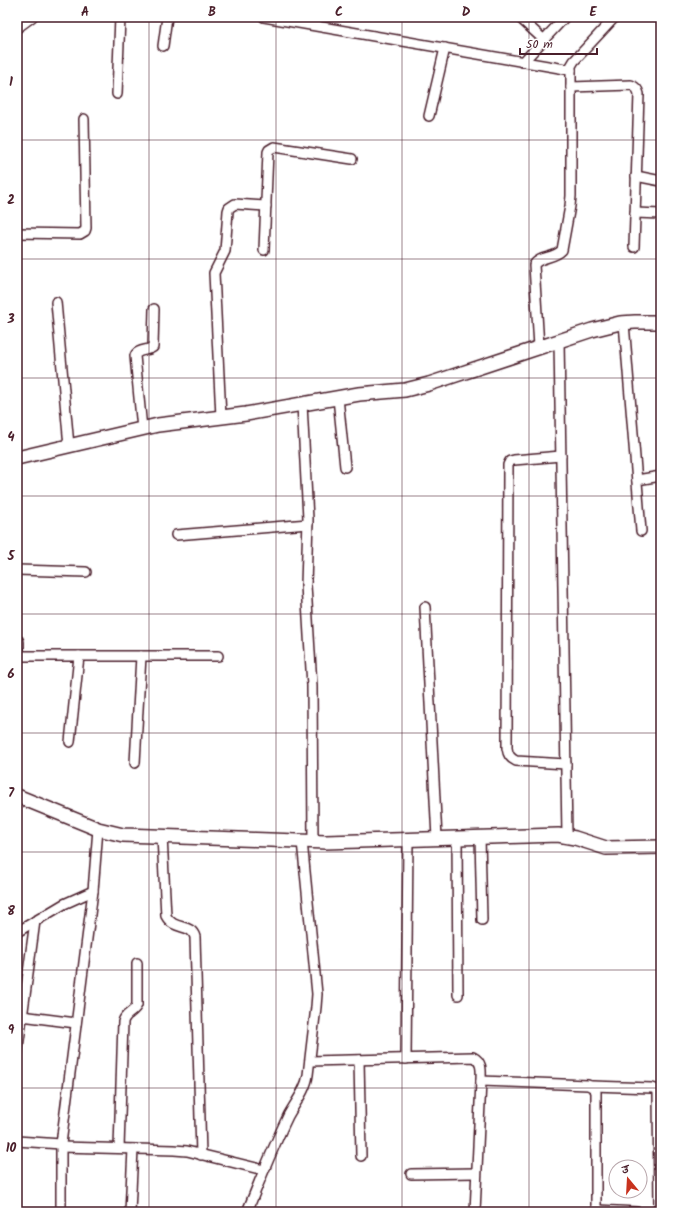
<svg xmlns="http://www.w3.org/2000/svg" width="678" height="1229" viewBox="0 0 678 1229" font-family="Kalam,'Playpen Sans Deva',sans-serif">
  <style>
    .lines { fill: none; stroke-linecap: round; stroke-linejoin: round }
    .street-casing { stroke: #4a1f2b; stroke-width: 12 }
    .secondary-casing { stroke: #4a1f2b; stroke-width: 16 }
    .street { stroke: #fff; stroke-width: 9 }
    .secondary { stroke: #fff; stroke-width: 13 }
    .grid { fill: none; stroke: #4a1f2b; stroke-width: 1; stroke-opacity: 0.55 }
    .neatline { fill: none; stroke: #4a1f2b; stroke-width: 1.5 }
    .grid-label { font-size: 13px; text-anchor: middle; font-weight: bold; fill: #4a1f2b }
  </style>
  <rect width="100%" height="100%" fill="#fff"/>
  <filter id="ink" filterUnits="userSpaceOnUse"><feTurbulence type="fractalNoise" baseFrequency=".025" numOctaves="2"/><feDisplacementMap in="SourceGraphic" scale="8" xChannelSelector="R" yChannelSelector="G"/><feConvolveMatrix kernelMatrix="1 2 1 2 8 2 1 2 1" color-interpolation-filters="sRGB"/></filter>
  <g filter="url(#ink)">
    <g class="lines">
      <defs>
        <g id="street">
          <path d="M264,17l307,53"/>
          <path d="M519,17l25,23"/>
          <path d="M17,28l15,-11"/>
          <path d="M163,46l4,-29"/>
          <path d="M523,62l42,-45"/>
          <path d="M571,87l60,-2c5,2 7,4 8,9l-5,153"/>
          <path d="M117,94l3,-77"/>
          <path d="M429,116l16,-68"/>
          <path d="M636,176l25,5"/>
          <path d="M635,213l26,1"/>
          <path d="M17,233l63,1 5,-3 1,-3 -2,-109"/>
          <path d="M264,250l4,-98 1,-2 5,-3 78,12"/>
          <path d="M56,302l13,144"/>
          <path d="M624,323l17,208"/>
          <path d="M559,341l8,495"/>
          <path d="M539,347l-5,-82c5,-9 20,-6 28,-15l8,-44 1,-10v-130l3,-5 41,-44"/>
          <path d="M338,398l7,69"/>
          <path d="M302,404l6,115 -2,66 6,101 1,155"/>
          <path d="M221,417l-7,-144 11,-22 3,-40 1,-3 6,-4 31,2"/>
          <path d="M142,429l-7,-73 1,-2c4,-5 12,-3 17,-7l1,-38"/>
          <path d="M561,456l-47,4 -4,1 -2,4 -1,283c1,7 3,10 9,13l50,3"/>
          <path d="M637,480l24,-4"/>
          <path d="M176,535l132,-11"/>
          <path d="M17,570l69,2"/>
          <path d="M425,607l12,231"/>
          <path d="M17,656h201"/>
          <path d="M70,742l9,-86"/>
          <path d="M135,763l6,-107"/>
          <path d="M162,836l4,80c8,15 25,7 29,21l6,218"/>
          <path d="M480,837l2,83"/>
          <path d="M457,838l1,157"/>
          <path d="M17,932l47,-28 29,-13"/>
          <path d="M22,1016l54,7"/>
          <path d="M17,1055l18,-134"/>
          <path d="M406,1059l2,-220"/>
          <path d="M359,1060l2,96"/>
          <path d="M310,1061l163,-4c10,5 8,15 8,24l-6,131"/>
          <path d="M481,1081l107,4 6,3 2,4v120"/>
          <path d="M592,1086l60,2 4,1 2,3 1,120"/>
          <path d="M17,1141l44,3"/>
          <path d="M61,1147l113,3 13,1 77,19"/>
          <path d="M119,1148l4,-126c2,-9 11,-9 14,-17v-42"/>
          <path d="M411,1174l65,-1"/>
          <path d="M596,1210l41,2"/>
          <path d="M61,1212v-68l32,-253 5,-62"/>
          <path d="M130,1212l3,-63"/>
          <path d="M247,1212c13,-32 26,-65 41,-96 7,-13 18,-26 20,-41l8,-68 1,-13 -15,-153"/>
        </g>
        <g id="secondary">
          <path d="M17,458l141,-33 88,-11 113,-20 46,-4 24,-6 163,-54 28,-7 15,-1h26"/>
          <path d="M17,642v9"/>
          <path d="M17,796l81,33 25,6 203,7 232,-7 17,3 31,10 55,-1"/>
        </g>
      </defs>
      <!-- street casing -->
      <use href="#street" class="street-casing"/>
      <!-- secondary casing -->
      <use href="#secondary" class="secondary-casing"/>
      <!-- street -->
      <use href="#street" class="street"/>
      <!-- secondary -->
      <use href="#secondary" class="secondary"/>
    </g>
  </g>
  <!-- grid -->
  <path class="grid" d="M149,17v1195M276,17v1195M402,17v1195M529,17v1195M17,140h644M17,259h644M17,378h644M17,496h644M17,614h644M17,733h644M17,852h644M17,970h644M17,1088h644"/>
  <!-- margin -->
  <rect width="678" height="1229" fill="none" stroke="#fff" stroke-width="44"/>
  <!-- north arrow -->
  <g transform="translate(628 1179) rotate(342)"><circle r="19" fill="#ffffff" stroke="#b7a5aa"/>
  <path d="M0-3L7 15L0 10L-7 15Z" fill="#c8321e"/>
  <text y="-6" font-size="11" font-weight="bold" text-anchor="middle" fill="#4a1f2b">उ</text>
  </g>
  <!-- scale -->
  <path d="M520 48v6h77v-6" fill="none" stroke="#4a1f2b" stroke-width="2"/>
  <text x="526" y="48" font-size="12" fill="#4a1f2b" stroke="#ffffff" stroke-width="3" paint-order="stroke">50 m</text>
  <rect x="22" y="22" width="634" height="1185" class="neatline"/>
  <g class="grid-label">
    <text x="85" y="16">A</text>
    <text x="212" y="16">B</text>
    <text x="339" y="16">C</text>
    <text x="466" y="16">D</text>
    <text x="593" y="16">E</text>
    <text x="11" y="86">1</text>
    <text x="11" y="204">2</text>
    <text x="11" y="323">3</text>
    <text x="11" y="441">4</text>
    <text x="11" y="560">5</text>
    <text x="11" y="678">6</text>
    <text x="11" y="797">7</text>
    <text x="11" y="915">8</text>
    <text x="11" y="1034">9</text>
    <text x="11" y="1152">10</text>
  </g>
</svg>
